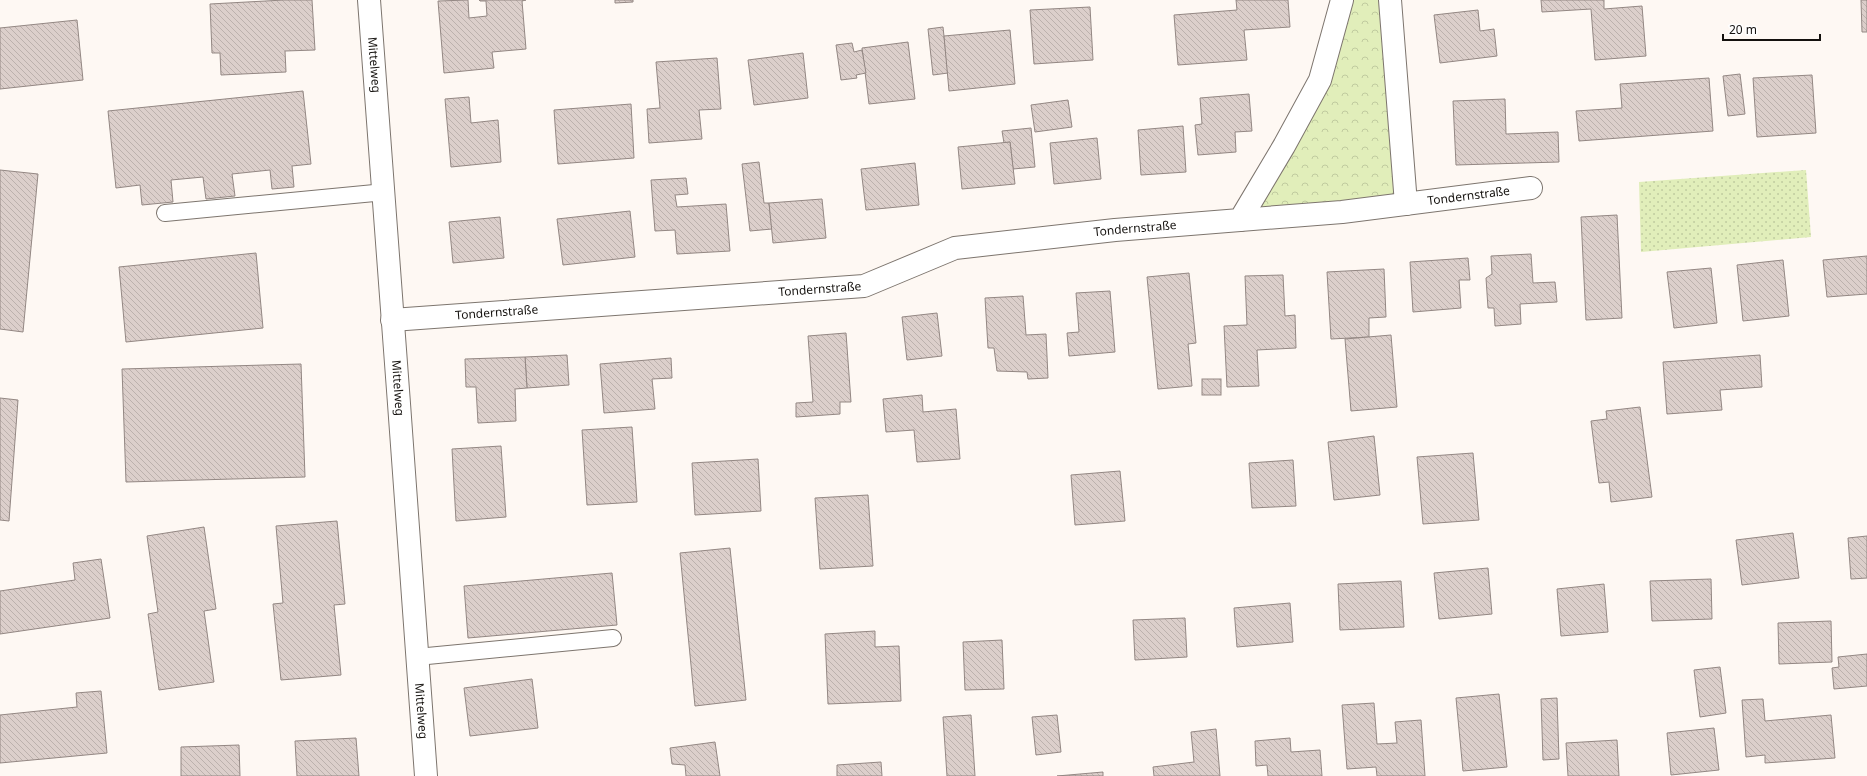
<svg xmlns="http://www.w3.org/2000/svg" width="1867" height="776" viewBox="0 0 1867 776" font-family="'Noto Sans',sans-serif">
  <style>
    .grass { fill: url(#grass-dots) }
    .park { fill: url(#park-crowns) }
    .building { fill: url(#building-back-hatch); stroke: #938783 }
    .lines { fill: none; stroke-linecap: round; stroke-linejoin: round }
    .service-casing { stroke: #7d756e; stroke-width: 18 }
    .minor-casing { stroke: #7d756e; stroke-width: 24 }
    .service { stroke: #fff; stroke-width: 16 }
    .minor { stroke: #fff; stroke-width: 22 }
    .labels { text-anchor: middle; stroke-width: 3; stroke-linejoin: round; paint-order: stroke }
    .street-label { font-size: 12px; fill: #14110e; stroke: #fff }
  </style>
  <defs>
    <pattern id="grass-dots" width="8" height="8" patternUnits="userSpaceOnUse"><rect width="8" height="8" fill="#e1eeba"/><path d="M2 2h.1M6 6h.1" fill="none" stroke="#c0cb9f" stroke-width="1.8" stroke-linecap="round"/></pattern>
    <pattern id="park-crowns" width="20" height="18" patternUnits="userSpaceOnUse"><rect width="20" height="18" fill="#e1eeba"/><path d="M2 6a3 3 0 1 1 6 0M12 15a3 3 0 1 1 6 0" fill="none" stroke="#c0cb9f"/></pattern>
    <pattern id="building-back-hatch" width="6" height="6" patternUnits="userSpaceOnUse"><rect width="6" height="6" fill="#dccfcb"/><path d="M-1 5l2 2M0 0l6 6M5-1l2 2" fill="none" stroke="#bcb1ad"/></pattern>
  </defs>
  <rect width="100%" height="100%" fill="#fef8f3"/>
  <!-- grass -->
  <path class="grass" d="M1806,170l5,67 -170,15 -2,-70z"/>
  <!-- park -->
  <path class="park" d="M1342,0h46l18,204 -166,16 44,-74z"/>
  <!-- building -->
  <g class="building">
    <path d="M284,0h28l3,50 -30,1 1,21 -65,3 -1,-22h-8l-2,-49z"/>
    <path d="M468,0l1,18 18,-2 -1,-15h-6l-1,-1h47l-4,1 4,48 -34,3 2,16 -50,5 -6,-72z"/>
    <path d="M615,0h18v2l-18,1z"/>
    <path d="M1236,0h52l2,27 -46,3 3,30 -69,5 -4,-50 63,-5z"/>
    <path d="M1541,0h63v9l38,-3 4,50 -51,4 -4,-51 -49,3z"/>
    <path d="M1861,0h6v32h-5z"/>
    <path d="M1090,7l3,53 -59,4 -4,-54z"/>
    <path d="M1478,10l2,21 14,-2 3,27 -57,7 -6,-48z"/>
    <path d="M77,20l6,60 -83,9v-61z"/>
    <path d="M943,27l5,46 -15,2 -5,-46z"/>
    <path d="M1010,30l5,54 -66,7 -5,-55z"/>
    <path d="M908,42l7,57 -46,5 -7,-56z"/>
    <path d="M852,43l2,9 8,-2 4,23 -10,2 1,3 -16,2 -5,-35z"/>
    <path d="M803,53l5,45 -54,7 -6,-45z"/>
    <path d="M717,58l4,51 -22,1 3,29 -53,4 -2,-34 13,-1 -4,-46z"/>
    <path d="M1740,74l5,40 -17,2 -5,-40z"/>
    <path d="M1812,75l4,58 -59,4 -4,-59z"/>
    <path d="M1709,78l4,53 -134,10 -3,-30 46,-3 -2,-24z"/>
    <path d="M303,91l8,73 -19,2 2,21 -22,2 -2,-19 -38,4 3,22 -29,3 -3,-22 -32,3 2,22 -31,3 -2,-20 -24,3 -8,-77z"/>
    <path d="M1249,94l3,37 -17,1 1,20 -38,3 -3,-30 7,-1 -2,-26z"/>
    <path d="M469,97l2,26 27,-3 3,42 -50,5 -6,-68z"/>
    <path d="M1505,99l1,35 52,-2 1,30 -103,3 -3,-64z"/>
    <path d="M1068,100l4,27 -37,5 -4,-27z"/>
    <path d="M631,104l3,54 -76,6 -4,-54z"/>
    <path d="M1183,126l3,46 -45,3 -3,-45z"/>
    <path d="M1031,128l4,39 -22,2 -3,-27 -6,1 -2,-12z"/>
    <path d="M1097,138l4,41 -47,5 -4,-41z"/>
    <path d="M1010,142l5,42 -53,5 -4,-42z"/>
    <path d="M759,162l5,41h5l3,26 -22,2 -8,-67z"/>
    <path d="M915,163l4,42 -53,5 -5,-41z"/>
    <path d="M0,170l38,4 -15,158 -23,-3z"/>
    <path d="M686,178l2,16 -13,1 2,12 49,-3 4,47 -53,3 -2,-24 -20,1 -4,-51z"/>
    <path d="M822,199l4,39 -53,5 -4,-40z"/>
    <path d="M630,211l5,46 -72,8 -6,-46z"/>
    <path d="M1617,215l5,103 -36,2 -5,-103z"/>
    <path d="M500,217l4,41 -51,5 -4,-41z"/>
    <path d="M256,253l7,75 -137,14 -7,-75z"/>
    <path d="M1531,254l2,29 22,-1 2,20 -37,2 1,20 -26,2 -1,-18h-6l-2,-30 6,-4 -1,-18z"/>
    <path d="M1867,256v38l-40,3 -4,-37z"/>
    <path d="M1468,258l2,22h-11l2,28 -48,4 -3,-50z"/>
    <path d="M1783,260l6,56 -46,5 -6,-56z"/>
    <path d="M1711,268l6,55 -43,5 -7,-56z"/>
    <path d="M1384,269l2,48 -17,1v19l-38,2 -4,-67z"/>
    <path d="M1189,273l7,70 -8,1 4,42 -34,3 -11,-112z"/>
    <path d="M1283,275l2,41 10,-1 1,33 -39,2 2,36 -32,1 -3,-61 23,-1 -2,-49z"/>
    <path d="M1110,291l5,61 -46,4 -2,-23 12,-1 -3,-39z"/>
    <path d="M1023,296l3,39 20,-1 2,44 -20,1 -1,-7 -30,-1 -3,-23h-6l-3,-50z"/>
    <path d="M937,313l5,43 -35,4 -5,-43z"/>
    <path d="M846,333l5,69h-11v12l-44,3v-14l17,-1 -5,-66z"/>
    <path d="M1391,335l6,72 -46,4 -6,-72z"/>
    <path d="M567,355l2,30 -42,3 -2,-31z"/>
    <path d="M1760,355l2,32 -42,3 2,20 -55,4 -4,-52z"/>
    <path d="M525,357l2,31 -12,1 1,32 -38,2 -2,-36h-10l-1,-28z"/>
    <path d="M671,358l1,20 -20,1 3,30 -51,4 -4,-49z"/>
    <path d="M301,364l4,113 -179,5 -4,-113z"/>
    <rect x="1202" y="379" width="19" height="16"/>
    <path d="M922,395l1,17 33,-3 4,50 -43,3 -3,-32 -28,2 -3,-33z"/>
    <path d="M0,398l18,2 -9,121 -9,-1z"/>
    <path d="M1640,407l12,90 -41,5 -2,-20 -10,1 -8,-62 16,-2 -1,-8z"/>
    <path d="M632,427l5,75 -50,3 -5,-75z"/>
    <path d="M1374,436l6,59 -46,5 -6,-58z"/>
    <path d="M501,446l5,71 -50,4 -4,-72z"/>
    <path d="M1473,453l6,67 -56,4 -6,-67z"/>
    <path d="M758,459l3,52 -66,4 -3,-52z"/>
    <path d="M1293,460l3,46 -44,2 -3,-45z"/>
    <path d="M1120,471l5,50 -50,4 -4,-50z"/>
    <path d="M868,495l5,71 -53,3 -5,-71z"/>
    <path d="M337,521l8,83 -11,1 7,70 -60,5 -8,-76 10,-1 -7,-77z"/>
    <path d="M204,527l12,82 -12,2 10,71 -55,8 -11,-76 10,-2 -11,-76z"/>
    <path d="M1793,533l6,45 -57,7 -6,-45z"/>
    <path d="M1867,536v42l-16,1 -3,-41z"/>
    <path d="M730,548l16,152 -51,6 -15,-153z"/>
    <path d="M101,559l9,59 -110,16v-43l75,-11 -2,-17z"/>
    <path d="M1488,568l4,46 -53,5 -5,-46z"/>
    <path d="M612,573l5,52 -149,13 -4,-52z"/>
    <path d="M1711,579l1,40 -60,2 -2,-40z"/>
    <path d="M1401,581l3,46 -64,3 -2,-46z"/>
    <path d="M1604,584l4,48 -47,4 -4,-47z"/>
    <path d="M1290,603l3,39 -56,5 -3,-39z"/>
    <path d="M1185,618l2,39 -52,3 -2,-40z"/>
    <path d="M1831,621l1,41 -53,2 -1,-41z"/>
    <path d="M875,631v16l24,-1 2,55 -73,3 -3,-70z"/>
    <path d="M1002,640l2,49 -39,1 -2,-48z"/>
    <path d="M1867,654v32l-33,3 -2,-21 7,-1 -1,-10z"/>
    <path d="M1720,667l6,46 -26,4 -6,-47z"/>
    <path d="M532,679l6,49 -68,8 -6,-48z"/>
    <path d="M101,691l6,62 -107,10v-48l77,-8 -1,-14z"/>
    <path d="M1499,694l8,73 -44,4 -7,-73z"/>
    <path d="M1557,698l2,61 -16,1 -2,-61z"/>
    <path d="M1763,699l2,22 66,-6 4,43 -70,5v-8l-19,2 -4,-57z"/>
    <path d="M1374,703l3,41 20,-1 -2,-21 26,-2 4,56h-48l-1,-9 -29,2 -5,-64z"/>
    <path d="M971,715l4,61h-28l-4,-59z"/>
    <path d="M1057,715l4,37 -25,3 -4,-38z"/>
    <path d="M1714,728l5,42 -48,5 -4,-42z"/>
    <path d="M1216,729l4,47h-66l-1,-9 41,-5 -3,-30z"/>
    <path d="M356,738l3,38h-62l-2,-35z"/>
    <path d="M1290,738l1,14 29,-2 2,26h-54l-1,-11 -11,1 -1,-25z"/>
    <path d="M1617,740l2,36h-51l-2,-33z"/>
    <path d="M715,742l5,34h-34l-1,-11 -13,-1 -2,-16z"/>
    <path d="M239,745l1,31h-59v-29z"/>
    <path d="M881,762l1,14h-45v-11z"/>
    <path d="M1103,772v4h-46z"/>
  </g>
  <g class="lines">
    <defs>
      <g id="service">
        <path d="M165,213l220,-21"/>
        <path d="M417,657l196,-19"/>
      </g>
      <g id="minor">
        <path id="s1" d="M369,0c21,259 37,517 57,776"/>
        <path d="M1390,0l16,204"/>
        <path id="s2" d="M1240,220l102,-8 189,-24"/>
        <path id="s3" d="M392,320l472,-34 91,-38 160,-18 125,-10 44,-74 36,-66 22,-80"/>
      </g>
    </defs>
    <!-- service casing -->
    <use href="#service" class="service-casing"/>
    <!-- minor casing -->
    <use href="#minor" class="minor-casing"/>
    <!-- service -->
    <use href="#service" class="service"/>
    <!-- minor -->
    <use href="#minor" class="minor"/>
  </g>
  <g class="labels">
    <!-- street labels -->
    <g class="street-label">
      <text dy="4" stroke="none"><textPath href="#s1" startOffset="65">Mittelweg</textPath></text>
      <text dy="4" stroke="none"><textPath href="#s2" startOffset="230">Tondernstraße</textPath></text>
      <text dy="4" stroke="none"><textPath href="#s3" startOffset="753">Tondernstraße</textPath></text>
      <text dy="4" stroke="none"><textPath href="#s3" startOffset="429">Tondernstraße</textPath></text>
      <text dy="4" stroke="none"><textPath href="#s3" startOffset="105">Tondernstraße</textPath></text>
      <text dy="4" stroke="none"><textPath href="#s1" startOffset="389">Mittelweg</textPath></text>
      <text dy="4" stroke="none"><textPath href="#s1" startOffset="713">Mittelweg</textPath></text>
    </g>
  </g>
  <!-- scale -->
  <path d="M1723 34v6h97v-6" fill="none" stroke="#14110e" stroke-width="2"/>
  <text x="1729" y="34" font-size="12" fill="#14110e" stroke="#ffffff" stroke-width="3" paint-order="stroke">20 m</text>
</svg>
